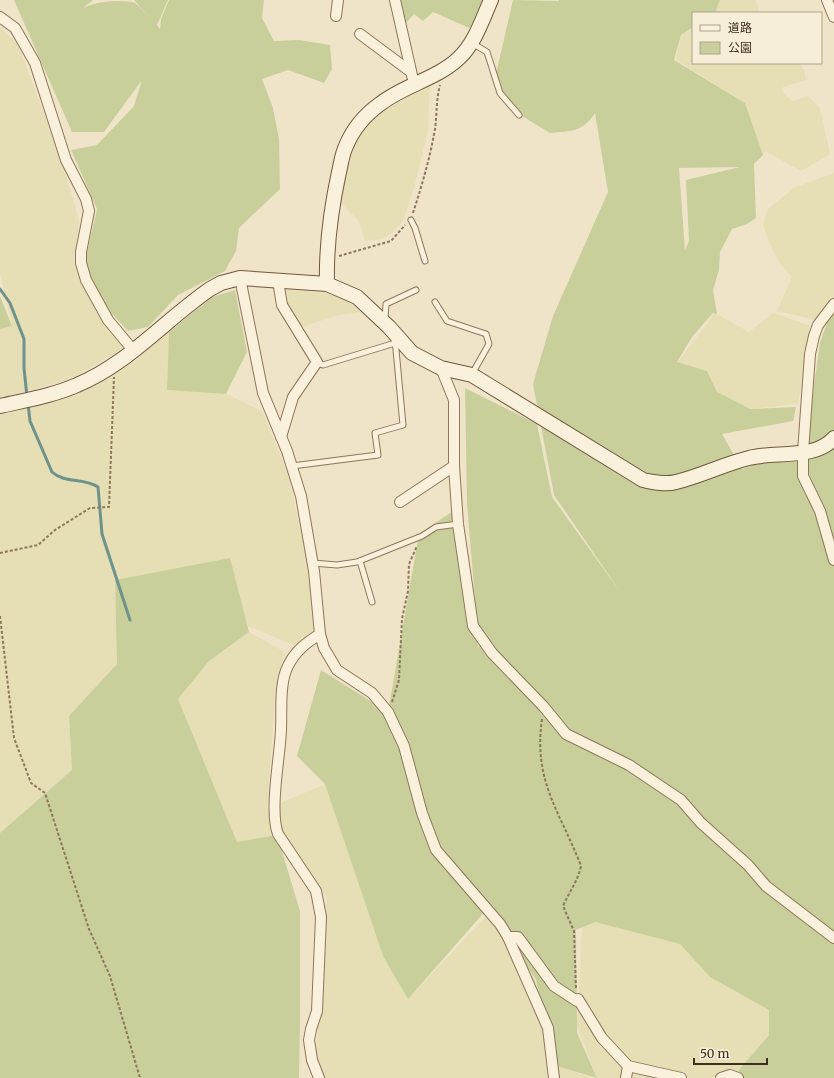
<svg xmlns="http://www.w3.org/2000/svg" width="834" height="1078" viewBox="0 0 834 1078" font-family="Merriweather,'Noto Sans JP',serif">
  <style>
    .farmland { fill: #e6deb5 }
    .green { fill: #c9cf9b; fill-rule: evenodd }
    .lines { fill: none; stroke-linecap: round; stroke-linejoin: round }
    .stream { stroke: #6f938a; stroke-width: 3 }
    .lane-casing { stroke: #8d765c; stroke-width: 7 }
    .street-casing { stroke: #8d765c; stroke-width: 12 }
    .secondary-casing { stroke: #6f573f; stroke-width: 16 }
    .path { stroke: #8d765c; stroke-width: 2; stroke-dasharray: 3 2; stroke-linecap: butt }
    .lane { stroke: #faf1dc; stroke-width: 5 }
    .street { stroke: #faf1dc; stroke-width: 10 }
    .secondary { stroke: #faf1dc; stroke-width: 14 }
  </style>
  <rect width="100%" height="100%" fill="#f0e4c8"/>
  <!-- farmland -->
  <g class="farmland">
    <path d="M719,0h37l4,13h-45z"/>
    <path d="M0,27l18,17 46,123 15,54 -5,41 25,56 26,30 -57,32 -68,18v-69l12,-4 -12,-50z"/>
    <path d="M693,27v36h106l6,9 1,8 -23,7 1,7 8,7 16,-5 12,12 10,46 -29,17 -36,-20 -2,4 -19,-53 -68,-42 5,-25z"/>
    <path d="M431,83l-2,17 -1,31 -13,53 -12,37 -10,11 -11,7 -17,2 -6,-20 -19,-19 10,-50 13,-23 14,-14z"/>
    <path d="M834,173v124l-18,23 -39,-9 15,-34 -13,-15 -12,-25 -4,-13 5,-15 26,-21z"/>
    <path d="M285,290l41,3 21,8 14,11 -23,3 -36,12 -15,-26z"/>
    <path d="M715,313l34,19 24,-19 38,13 -13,78 -48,5 -26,-10 -7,-7 -10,-21 -30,-8z"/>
    <path d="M169,332l-2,58 59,4 36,17 26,63 20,89 7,66 -21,16 -46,-19 -21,-67 -112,21 2,84 -48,52 3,54 -72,63v-421l73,-17 11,-5 50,-28z"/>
    <path d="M249,632l36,20 -9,35 -9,122 58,-25 53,156 30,59 82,-87 46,67 21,87 35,12h-271l-5,-19 4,-95 6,-68 -49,-61 -40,7 -59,-143 31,-38z"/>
    <path d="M594,922l86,22 30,33 59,33v25l-37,43h-135l-20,-52 5,-99z"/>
  </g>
  <!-- green -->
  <g class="green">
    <path d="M14,0h79l-10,8c15,-7 34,-8 50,-6 6,3 12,11 17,16l-16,-18h34l-11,25 3,4 1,-10 8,-19h95l-2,18 12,23 25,-1 31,5 2,24 -8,14 -36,-13 -26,9 11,29 6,31 1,50 -41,39 -3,23 -11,20 -47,24 -30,32 -20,4 -16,-17 -23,-36 -3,-21 11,-48 -26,-59 26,-5 37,-39 8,-26 -38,52h-32z"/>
    <path d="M396,0h90l-12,30 -41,-18 -10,9 -9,-7 -7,8h-4z"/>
    <path d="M513,0l46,1v-1h161l-5,13h-22v14l-12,8 -7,25 71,43 18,52 -9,9 2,54 -9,6 -15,5 -12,23 -1,18 -6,20 4,24 -4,-1 -21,24 -15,25 30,9 10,21 33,17 46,-2 -3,14 -71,13 20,35 63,-21 15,-105 7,-20 7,-9v764h-102l37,-43v-25l-59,-33 -30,-33 -85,-22 -19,8 1,96v7l20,45 -44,-13 -17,-86 -49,-70 -79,90 -25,-43 -58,-172 -28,-28 24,-86 67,42 31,-178 37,-25 17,117 6,23 -12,-146 -2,-115 72,36 15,73 69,96 -67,-98 -21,-111 20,-68 55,-124 -13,-79c-12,19 -24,18 -45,20l-28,-17 -19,-24 -8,-14zM740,167l-54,13 3,61 -4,9 -6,-82z"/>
    <path d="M235,290l12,62 -21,42 -59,-4 2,-58 43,-35z"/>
    <path d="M0,296l12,30 -12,3z"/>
    <path d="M230,558l19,74 -40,29 -31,38 59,143 40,-7 23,76v112l-1,55h-299v-245l72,-63 -3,-54 48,-52 -2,-84z"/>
  </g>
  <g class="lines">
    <!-- stream -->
    <g class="stream">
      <path d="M0,289l10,14 14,36v29l3,29"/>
      <path d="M28,404l2,17 22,51c13,12 32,5 46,15l4,47 28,86"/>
    </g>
    <defs>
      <g id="lane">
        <path d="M472,43l15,9 13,41 19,22"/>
        <path d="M411,220l4,8 10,33"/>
        <path d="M435,302l12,19 39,13 3,10 -17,30"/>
        <path d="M385,319l1,-15 30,-14"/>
        <path d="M317,362l6,3 72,-22"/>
        <path d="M292,466l86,-11 -3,-22 28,-8 -8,-86"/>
        <path d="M360,561l12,41"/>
        <path d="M313,563l24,2 20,-3 65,-26 14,-9 22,-3"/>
      </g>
      <g id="street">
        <path d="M395,0l19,84"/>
        <path d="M827,0l7,17"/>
        <path d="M336,16l2,-16"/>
        <path d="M0,17l15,11 20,35 31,97 20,39 3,12 -8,41v11l5,17 22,40 25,30"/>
        <path d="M360,34l51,38"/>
        <path d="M240,278l23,115 24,58 14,45 13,75 6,63 4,14 13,22 35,23 16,19 16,34 18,67 14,37 64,74 8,13h10l36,49 23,15 1,-2 24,39 26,28 53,12"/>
        <path d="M278,281l4,24 35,57 -24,35 -12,40"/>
        <path d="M834,304l-16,21 -4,11 -4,18 -7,98v24l17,35 14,49"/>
        <path d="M441,368l13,32v66l4,58 15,102 19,27 52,54 22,27 63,31 52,35 20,23 47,42 18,21 68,52"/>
        <path d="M400,502l54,-36"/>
        <path d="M508,937l40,91 6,50"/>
        <path d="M319,1078l-7,-18 -3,-20 2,-11 6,-18 4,-94 -5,-26 -38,-57c-9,-24 2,-77 3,-104 1,-19 -2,-47 7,-64 7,-15 18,-23 32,-32"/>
        <path d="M626,1078l2,-12"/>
        <path d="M721,1078l9,-3 8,3"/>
      </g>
      <g id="secondary">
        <path d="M327,284c-1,-38 4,-75 12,-112 2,-8 3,-18 7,-26 7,-17 20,-32 34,-42 24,-19 57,-25 79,-46 16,-15 23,-38 32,-58"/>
        <path d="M0,406c26,-6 52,-10 77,-21 51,-21 88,-65 133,-96l11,-6 19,-5 87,6 30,13 32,30 23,26 29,15 31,7 171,105c10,2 22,5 33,2 25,-6 48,-18 73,-24 26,-7 66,2 85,-20"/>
      </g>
    </defs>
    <!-- lane casing -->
    <use href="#lane" class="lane-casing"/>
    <!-- street casing -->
    <use href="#street" class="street-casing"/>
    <!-- secondary casing -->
    <use href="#secondary" class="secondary-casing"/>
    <!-- path -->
    <g class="path">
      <path d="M413,213c9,-28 17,-55 22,-84 2,-15 1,-29 5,-44"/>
      <path d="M339,256l52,-15 14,-16"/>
      <path d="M0,553l38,-8 17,-15 35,-22 19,-1 5,-130"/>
      <path d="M0,616l14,122 17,45 14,10 44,136 21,47 30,102"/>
      <path d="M392,702l7,-22 3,-61 6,-28 1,-27 8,-18"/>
      <path d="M542,719c-9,63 18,92 39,147 -3,15 -12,26 -18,40l11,25 2,59"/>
    </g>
    <!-- lane -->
    <use href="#lane" class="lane"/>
    <!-- street -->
    <use href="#street" class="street"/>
    <!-- secondary -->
    <use href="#secondary" class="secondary"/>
  </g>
  <!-- legend -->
  <rect x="692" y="12" width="130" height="52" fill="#f7eed8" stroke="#ada18e"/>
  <rect x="700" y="25" width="20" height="6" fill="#faf1dc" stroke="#ada18e"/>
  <text x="728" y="32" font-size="12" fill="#3d2e20">道路</text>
  <rect x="700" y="42" width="20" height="12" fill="#c9cf9b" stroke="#ada18e"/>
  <text x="728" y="52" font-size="12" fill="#3d2e20">公園</text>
  <!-- scale -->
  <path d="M694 1058v6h73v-6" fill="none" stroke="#3d2e20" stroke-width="2"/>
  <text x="700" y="1058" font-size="12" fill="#3d2e20" stroke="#f7eed8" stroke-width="3" paint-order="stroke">50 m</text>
</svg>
